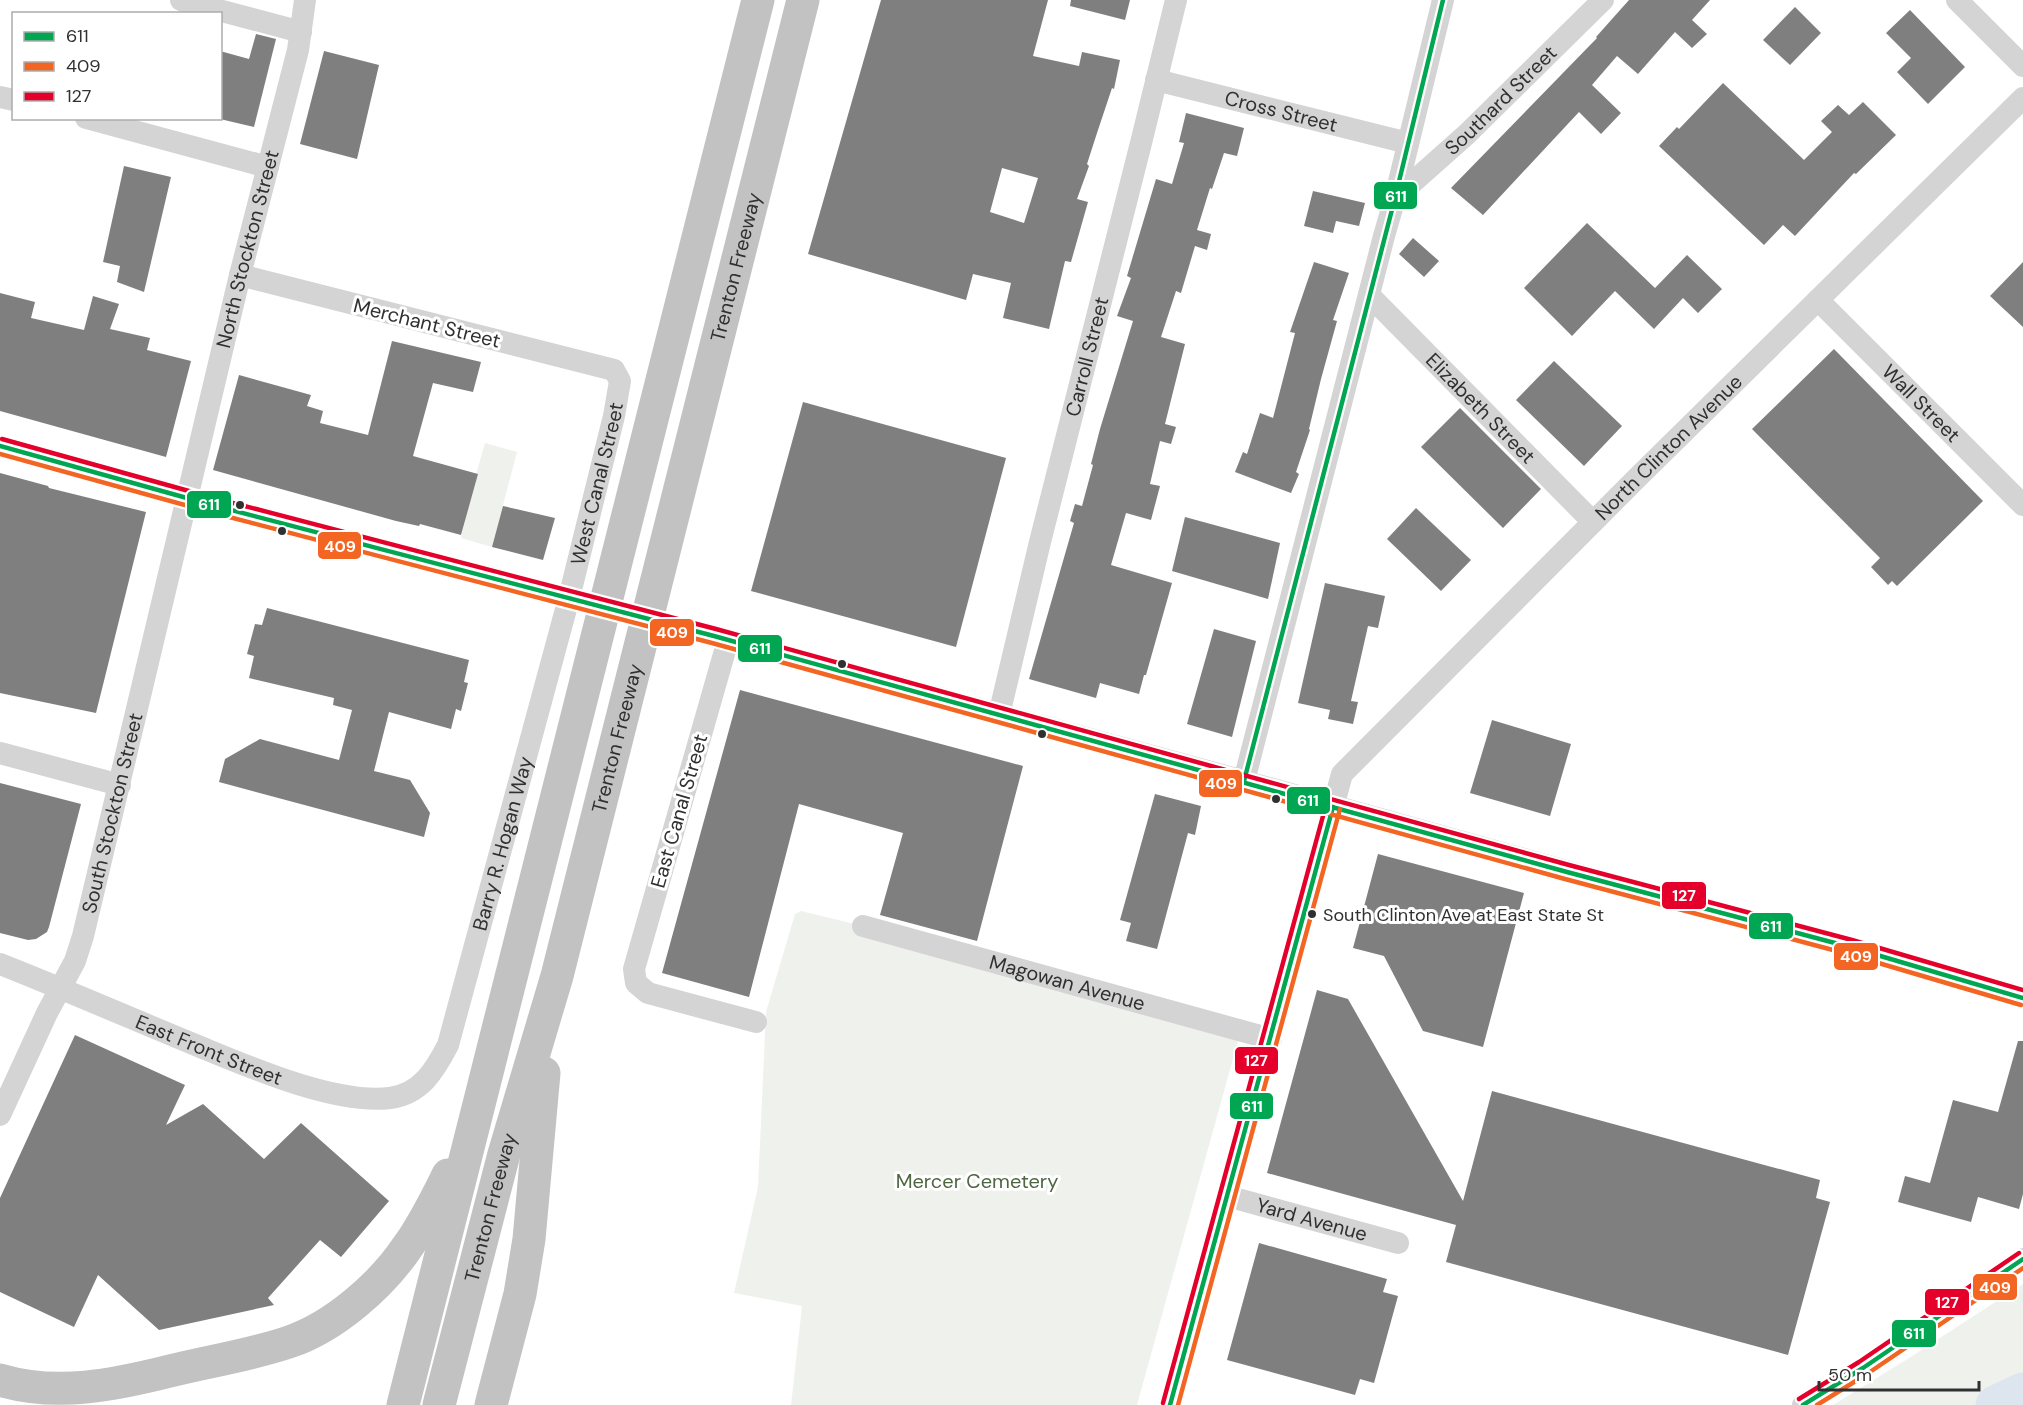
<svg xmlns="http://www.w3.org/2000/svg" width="2023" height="1405" viewBox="0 0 2023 1405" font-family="'DM Sans',sans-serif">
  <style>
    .green { fill: #eff2ec }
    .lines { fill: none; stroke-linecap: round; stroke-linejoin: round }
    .river { stroke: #dde6ef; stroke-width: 39 }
    .building { fill: #7f7f7f; fill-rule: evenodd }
    .minor { stroke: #d4d4d4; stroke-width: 22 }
    .highway { stroke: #c2c2c2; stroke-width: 33 }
    .minor-bridge { stroke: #d4d4d4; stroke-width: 22 }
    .bus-1-casing { stroke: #fff; stroke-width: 9 }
    .bus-2-casing { stroke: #fff; stroke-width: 9 }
    .bus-3-casing { stroke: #fff; stroke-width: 9 }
    .bus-1 { stroke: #00a651; stroke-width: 4.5 }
    .bus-2 { stroke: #f26522; stroke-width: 4.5 }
    .bus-3 { stroke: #e4002b; stroke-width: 4.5 }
    .bus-dot { fill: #303030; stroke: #fff; stroke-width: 2 }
    .labels { text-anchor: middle; stroke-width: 6; stroke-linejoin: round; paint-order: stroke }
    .bus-label { font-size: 18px; fill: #303030; stroke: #fff; text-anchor: start }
    .street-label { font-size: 20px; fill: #303030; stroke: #fff }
    .park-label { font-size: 20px; fill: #4f6643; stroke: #fff }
    .line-badge { stroke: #fff; stroke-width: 2 }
    .badge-label { font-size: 16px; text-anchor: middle; font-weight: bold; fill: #fff }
  </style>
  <rect width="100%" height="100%" fill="#fff"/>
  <!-- green -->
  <g class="green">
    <path d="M485,443l32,9 -25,95 -31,-9 4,-17 -2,-1z"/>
    <path d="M801,911l62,15 378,104 -104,375h-346l11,-99 -68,-13 24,-106 8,-175 29,-98z"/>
    <path d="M2023,1284v121h-190l76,-47z"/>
  </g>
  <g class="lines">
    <!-- river -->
    <path class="river" d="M1995,1405l28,-13"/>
  </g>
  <!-- building -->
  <g class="building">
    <path d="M881,0h167l-15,56 46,10 3,-14 38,8 -6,29 -2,-1 -15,45 -10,31 2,2 -12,33 11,3 -17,60 -6,-1 -16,68 -46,-11 8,-35 -38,-9 -7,26 -158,-46zM1002,168l36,10 -14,45 -34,-11z"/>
    <path d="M1071,0h59l-5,20 -55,-14z"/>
    <path d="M1629,0h81l-18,20 15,14 -15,14 -17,-16 -37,42 -21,-18 -25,29 29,28 -20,21 -22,-22 -96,103 -32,-27 146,-150 -1,-1z"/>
    <path d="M1795,7l26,26 -31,32 -27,-25z"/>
    <path d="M1910,10l55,57 -37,37 -31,-32 14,-14 -25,-25z"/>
    <path d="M256,34l20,5 -22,88 -34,-8v-68l29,8z"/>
    <path d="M324,51l55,14 -22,94 -57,-15z"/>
    <path d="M1723,83l81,77 28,-28 -11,-11 17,-16 11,10 14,-13 33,33 -40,39 -2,-1 -59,63 -12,-11 -19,20 -105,-99 18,-19 2,2z"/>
    <path d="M1186,113l58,15 -7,28 -13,-3 -12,36 -2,-1 -13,42 14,4 -4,16 -12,-4 -14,47 -5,-2 -15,46 24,7 -20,80 11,3 -5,17 -11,-3 -10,43 10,2 -9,34 -25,-7 -15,52 61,18 -26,92h-2l-5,19 -39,-11 -4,15 -67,-19 45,-156 -4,-2 5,-17 7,2 11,-41 -2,-1 9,-35 33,-108 -16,-5 14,-38 -4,-2 29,-97 16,5 12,-41 -5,-1z"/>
    <path d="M124,166l47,11 -27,115 -27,-10 3,-16 -17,-4z"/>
    <path d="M1313,191l52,12 -6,23 -23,-5 -3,12 -29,-7z"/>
    <path d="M1587,223l68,65 32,-33 35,34 -24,24 -15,-15 -29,31 -39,-38 -43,45 -48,-48z"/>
    <path d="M1413,238l26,23 -15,16 -25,-23z"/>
    <path d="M1314,262l35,11 -16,47 4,1 -16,58 -12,50 1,1 -14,42 3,2 -8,19 -56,-21 8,-20 4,2 13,-41 13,5 22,-85 -5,-1z"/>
    <path d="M2023,262v65l-33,-31z"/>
    <path d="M0,293l35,9 -4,16 53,12 9,-34 26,8 -9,25 40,9 -3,12 44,11 -25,96 -166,-46z"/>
    <path d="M392,341l89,21 -8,30 -40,-9 -20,73 65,18 -17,61 -41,-11 -1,2 -23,-5 -183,-51 26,-95 72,20 -4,11 16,5 -3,12 48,12z"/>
    <path d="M1834,349l149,152 -86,85 -5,-5 -4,4 -17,-18 9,-9 -128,-129z"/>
    <path d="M1554,361l68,65 -38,40 -68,-66z"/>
    <path d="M803,402l203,56 -50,189 -205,-56z"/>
    <path d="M1460,408l81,81 -38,39 -82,-81z"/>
    <path d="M0,473l48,13 1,2 97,24 -50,201 -96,-20z"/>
    <path d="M503,506l52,12 -12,42 -51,-13z"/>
    <path d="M1416,508l55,52 -30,31 -54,-52z"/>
    <path d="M1185,517l95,26 -12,56 -96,-28z"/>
    <path d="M1325,583l60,13 -7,32 -10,-2 -17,75 7,1 -5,22 -25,-5 2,-9 -32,-7z"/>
    <path d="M267,608l202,52 -5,22 4,1 -7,28 -5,-2 -5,20 -62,-17 -15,59 36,9 20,33 -6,24 -205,-55 6,-23 35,-20 79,21 13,-50 -19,-5 1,-7 -85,-20 5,-22 -7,-2 8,-30 7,1z"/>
    <path d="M1214,629l42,12 -24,96 -45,-13z"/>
    <path d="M740,690l283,76 -46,175 -97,-26 23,-82 -104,-29 -50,193 -87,-24z"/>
    <path d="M1492,720l79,24 -21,72 -80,-23z"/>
    <path d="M0,783l81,21 -32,123 -2,5 -11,7 -8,1 -28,-7z"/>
    <path d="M1155,794l46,12 -6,29 -7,-2 -31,116 -31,-8 5,-18 -11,-3z"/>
    <path d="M1378,854l146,39 -41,154 -60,-16 -39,-75 -31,-8z"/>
    <path d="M1317,990l31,9 115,202 29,-110 328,89 -4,18 14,4 -42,153 -342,-93 10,-37 -189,-52z"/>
    <path d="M75,1035l110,50 -19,40 37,-21 61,55 37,-36 88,78 -48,56 -21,-17 -52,58 6,7 -115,25 -61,-55 -24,52 -74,-35v-94z"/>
    <path d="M2018,1041h5v153l-4,15 -41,-12 -7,25 -73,-20 7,-26 25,7 23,-83 45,12z"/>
    <path d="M1259,1243l128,36 -4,13 15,4 -24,87 -14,-4 -5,16 -128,-35z"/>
  </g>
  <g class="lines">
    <!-- minor -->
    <g class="minor">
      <path d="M181,0l120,32"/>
      <path d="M1957,0l66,66"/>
      <path id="s1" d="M1156,80l252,63"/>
      <path d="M0,97l14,3"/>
      <path d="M86,118l182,49"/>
      <path id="s2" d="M1395,198l72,-64 136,-134"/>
      <path id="s3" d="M1369,295l224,227"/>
      <path id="s4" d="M1818,300l205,205"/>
      <path d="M0,446l212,59 369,96"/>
      <path d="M675,626l569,155 430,120 176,46 173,51"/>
      <path d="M728,640l-94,329 2,14 12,10 108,29"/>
      <path id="s5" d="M999,715l41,-173 102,-403 34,-139"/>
      <path d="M0,753l120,32"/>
      <path d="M1244,781l140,-545 11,-38 48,-198"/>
      <path id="s6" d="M863,926l408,113"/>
      <path id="s7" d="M0,964c66,26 132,55 198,82 51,21 138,59 192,52 31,-4 45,-28 58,-53l121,-447 45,-182 6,-35 -6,-11 -374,-95"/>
      <path id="s8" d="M0,1115l47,-102 28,-52 8,-25 157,-661 58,-225 7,-50"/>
      <path id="s9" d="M1227,1196l171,47"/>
      <path id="s10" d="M1170,1405l172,-631 296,-297 385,-379"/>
      <path d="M1803,1405l60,-37 160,-109"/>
    </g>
    <!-- highway -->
    <g class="highway">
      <path d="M0,1380c57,17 114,5 170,-9 40,-10 81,-16 119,-29 45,-15 93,-57 119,-96 16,-22 28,-47 40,-71"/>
      <path d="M403,1405l355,-1405"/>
      <path id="s11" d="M439,1405l65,-251 53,-178 246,-976"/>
      <path d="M491,1405l29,-111 9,-55 15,-166"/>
    </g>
    <!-- minor-bridge -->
    <path class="minor-bridge" d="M583,602l92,24"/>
    <defs>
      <g id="bus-1">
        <path d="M0,446l212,59 502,131 853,236 283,75 173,51"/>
        <path d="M1244,781l151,-583 48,-198"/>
        <path d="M1170,1405l163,-598"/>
        <path d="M1803,1405l60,-37 160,-109"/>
      </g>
      <g id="bus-2">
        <path d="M0,454l210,58 502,131 853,236 283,75 173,51"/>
        <path d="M1178,1405l162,-596"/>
        <path d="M1817,1405l50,-31 156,-106"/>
      </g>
      <g id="bus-3">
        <path d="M2,439l212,59 502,131 853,236 283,75 171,50"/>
        <path d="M1799,1399l60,-37 160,-109"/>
        <path d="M1163,1403l163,-598"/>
      </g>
    </defs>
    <!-- bus-1 casing -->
    <use href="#bus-1" class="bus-1-casing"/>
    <!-- bus-2 casing -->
    <use href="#bus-2" class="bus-2-casing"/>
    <!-- bus-3 casing -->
    <use href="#bus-3" class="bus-3-casing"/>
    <!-- bus-1 -->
    <use href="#bus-1" class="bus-1"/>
    <!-- bus-2 -->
    <use href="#bus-2" class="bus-2"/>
    <!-- bus-3 -->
    <use href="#bus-3" class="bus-3"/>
  </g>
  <!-- markers -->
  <g class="bus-dot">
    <circle cx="240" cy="505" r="5"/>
    <circle cx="282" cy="531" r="5"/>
    <circle cx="842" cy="664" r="5"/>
    <circle cx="1042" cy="734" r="5"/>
    <circle cx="1276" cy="799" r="5"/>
    <circle cx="1312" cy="914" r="5"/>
  </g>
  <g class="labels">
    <!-- bus labels -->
    <g class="bus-label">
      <text x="1323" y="921">South Clinton Ave at East State St</text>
    </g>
    <!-- street labels -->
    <g class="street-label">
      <text dy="7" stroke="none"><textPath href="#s2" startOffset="144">Southard Street</textPath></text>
      <text dy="7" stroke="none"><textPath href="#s1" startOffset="129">Cross Street</textPath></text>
      <text dy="7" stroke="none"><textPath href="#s8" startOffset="904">North Stockton Street</textPath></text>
      <text dy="7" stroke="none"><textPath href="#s11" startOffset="1176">Trenton Freeway</textPath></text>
      <text transform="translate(427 323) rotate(14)" y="7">Merchant Street</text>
      <text dy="7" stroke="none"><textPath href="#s5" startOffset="369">Carroll Street</textPath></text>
      <text dy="7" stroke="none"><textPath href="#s4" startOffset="146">Wall Street</textPath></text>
      <text dy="7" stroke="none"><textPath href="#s3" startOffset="159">Elizabeth Street</textPath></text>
      <text dy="7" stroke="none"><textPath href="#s10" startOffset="1116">North Clinton Avenue</textPath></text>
      <text dy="7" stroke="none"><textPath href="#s7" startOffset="1078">West Canal Street</textPath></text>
      <text dy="7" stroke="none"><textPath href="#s11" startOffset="690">Trenton Freeway</textPath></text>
      <text transform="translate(679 811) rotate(-74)" y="7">East Canal Street</text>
      <text dy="7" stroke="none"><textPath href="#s8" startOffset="324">South Stockton Street</textPath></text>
      <text dy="7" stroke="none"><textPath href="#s7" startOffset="706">Barry R. Hogan Way</textPath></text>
      <text dy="7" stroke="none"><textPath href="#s6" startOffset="212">Magowan Avenue</textPath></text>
      <text dy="7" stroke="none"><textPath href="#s7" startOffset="226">East Front Street</textPath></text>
      <text dy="7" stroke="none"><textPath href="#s11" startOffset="204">Trenton Freeway</textPath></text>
      <text dy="7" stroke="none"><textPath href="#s9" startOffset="88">Yard Avenue</textPath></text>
    </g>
    <!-- park labels -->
    <g class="park-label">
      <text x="977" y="1188">Mercer Cemetery</text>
    </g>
  </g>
  <g class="line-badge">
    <rect x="1373" y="181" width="45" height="29" rx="6" fill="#00a651"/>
    <rect x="186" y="490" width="46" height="29" rx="6" fill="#00a651"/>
    <rect x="317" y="531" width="45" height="29" rx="6" fill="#f26522"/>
    <rect x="649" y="618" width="46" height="29" rx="6" fill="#f26522"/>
    <rect x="737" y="634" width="46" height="29" rx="6" fill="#00a651"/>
    <rect x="1198" y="769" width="45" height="29" rx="6" fill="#f26522"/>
    <rect x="1286" y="786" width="45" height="29" rx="6" fill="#00a651"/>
    <rect x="1661" y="881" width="46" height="29" rx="6" fill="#e4002b"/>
    <rect x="1748" y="912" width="46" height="28" rx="6" fill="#00a651"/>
    <rect x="1833" y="942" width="46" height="29" rx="6" fill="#f26522"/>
    <rect x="1234" y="1046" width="45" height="29" rx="6" fill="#e4002b"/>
    <rect x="1229" y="1092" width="45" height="28" rx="6" fill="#00a651"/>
    <rect x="1972" y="1273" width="46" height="28" rx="6" fill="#f26522"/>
    <rect x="1924" y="1288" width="46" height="28" rx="6" fill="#e4002b"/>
    <rect x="1891" y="1319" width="46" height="29" rx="6" fill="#00a651"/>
  </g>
  <g class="badge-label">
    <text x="1396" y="202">611</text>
    <text x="209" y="510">611</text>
    <text x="340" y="552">409</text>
    <text x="672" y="638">409</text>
    <text x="760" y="654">611</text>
    <text x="1221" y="789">409</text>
    <text x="1308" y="806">611</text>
    <text x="1684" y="901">127</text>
    <text x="1771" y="932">611</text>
    <text x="1856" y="962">409</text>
    <text x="1256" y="1066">127</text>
    <text x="1252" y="1112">611</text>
    <text x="1995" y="1293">409</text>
    <text x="1947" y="1308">127</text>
    <text x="1914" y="1339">611</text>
  </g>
  <!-- legend -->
  <rect x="12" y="12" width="210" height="108" fill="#ffffff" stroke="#acacac" stroke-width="1.5"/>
  <rect x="24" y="32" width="30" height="9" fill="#00a651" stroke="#acacac" stroke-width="1.5"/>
  <text x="66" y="42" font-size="18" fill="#303030">611</text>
  <rect x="24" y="62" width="30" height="9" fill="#f26522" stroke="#acacac" stroke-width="1.5"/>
  <text x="66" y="72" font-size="18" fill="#303030">409</text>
  <rect x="24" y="92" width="30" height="9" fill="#e4002b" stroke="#acacac" stroke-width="1.5"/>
  <text x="66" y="102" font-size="18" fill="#303030">127</text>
  <!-- scale -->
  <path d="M1819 1381v9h160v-9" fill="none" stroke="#303030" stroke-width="3"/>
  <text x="1828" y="1381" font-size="18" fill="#303030" stroke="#ffffff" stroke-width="4.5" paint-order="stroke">50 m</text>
</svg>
